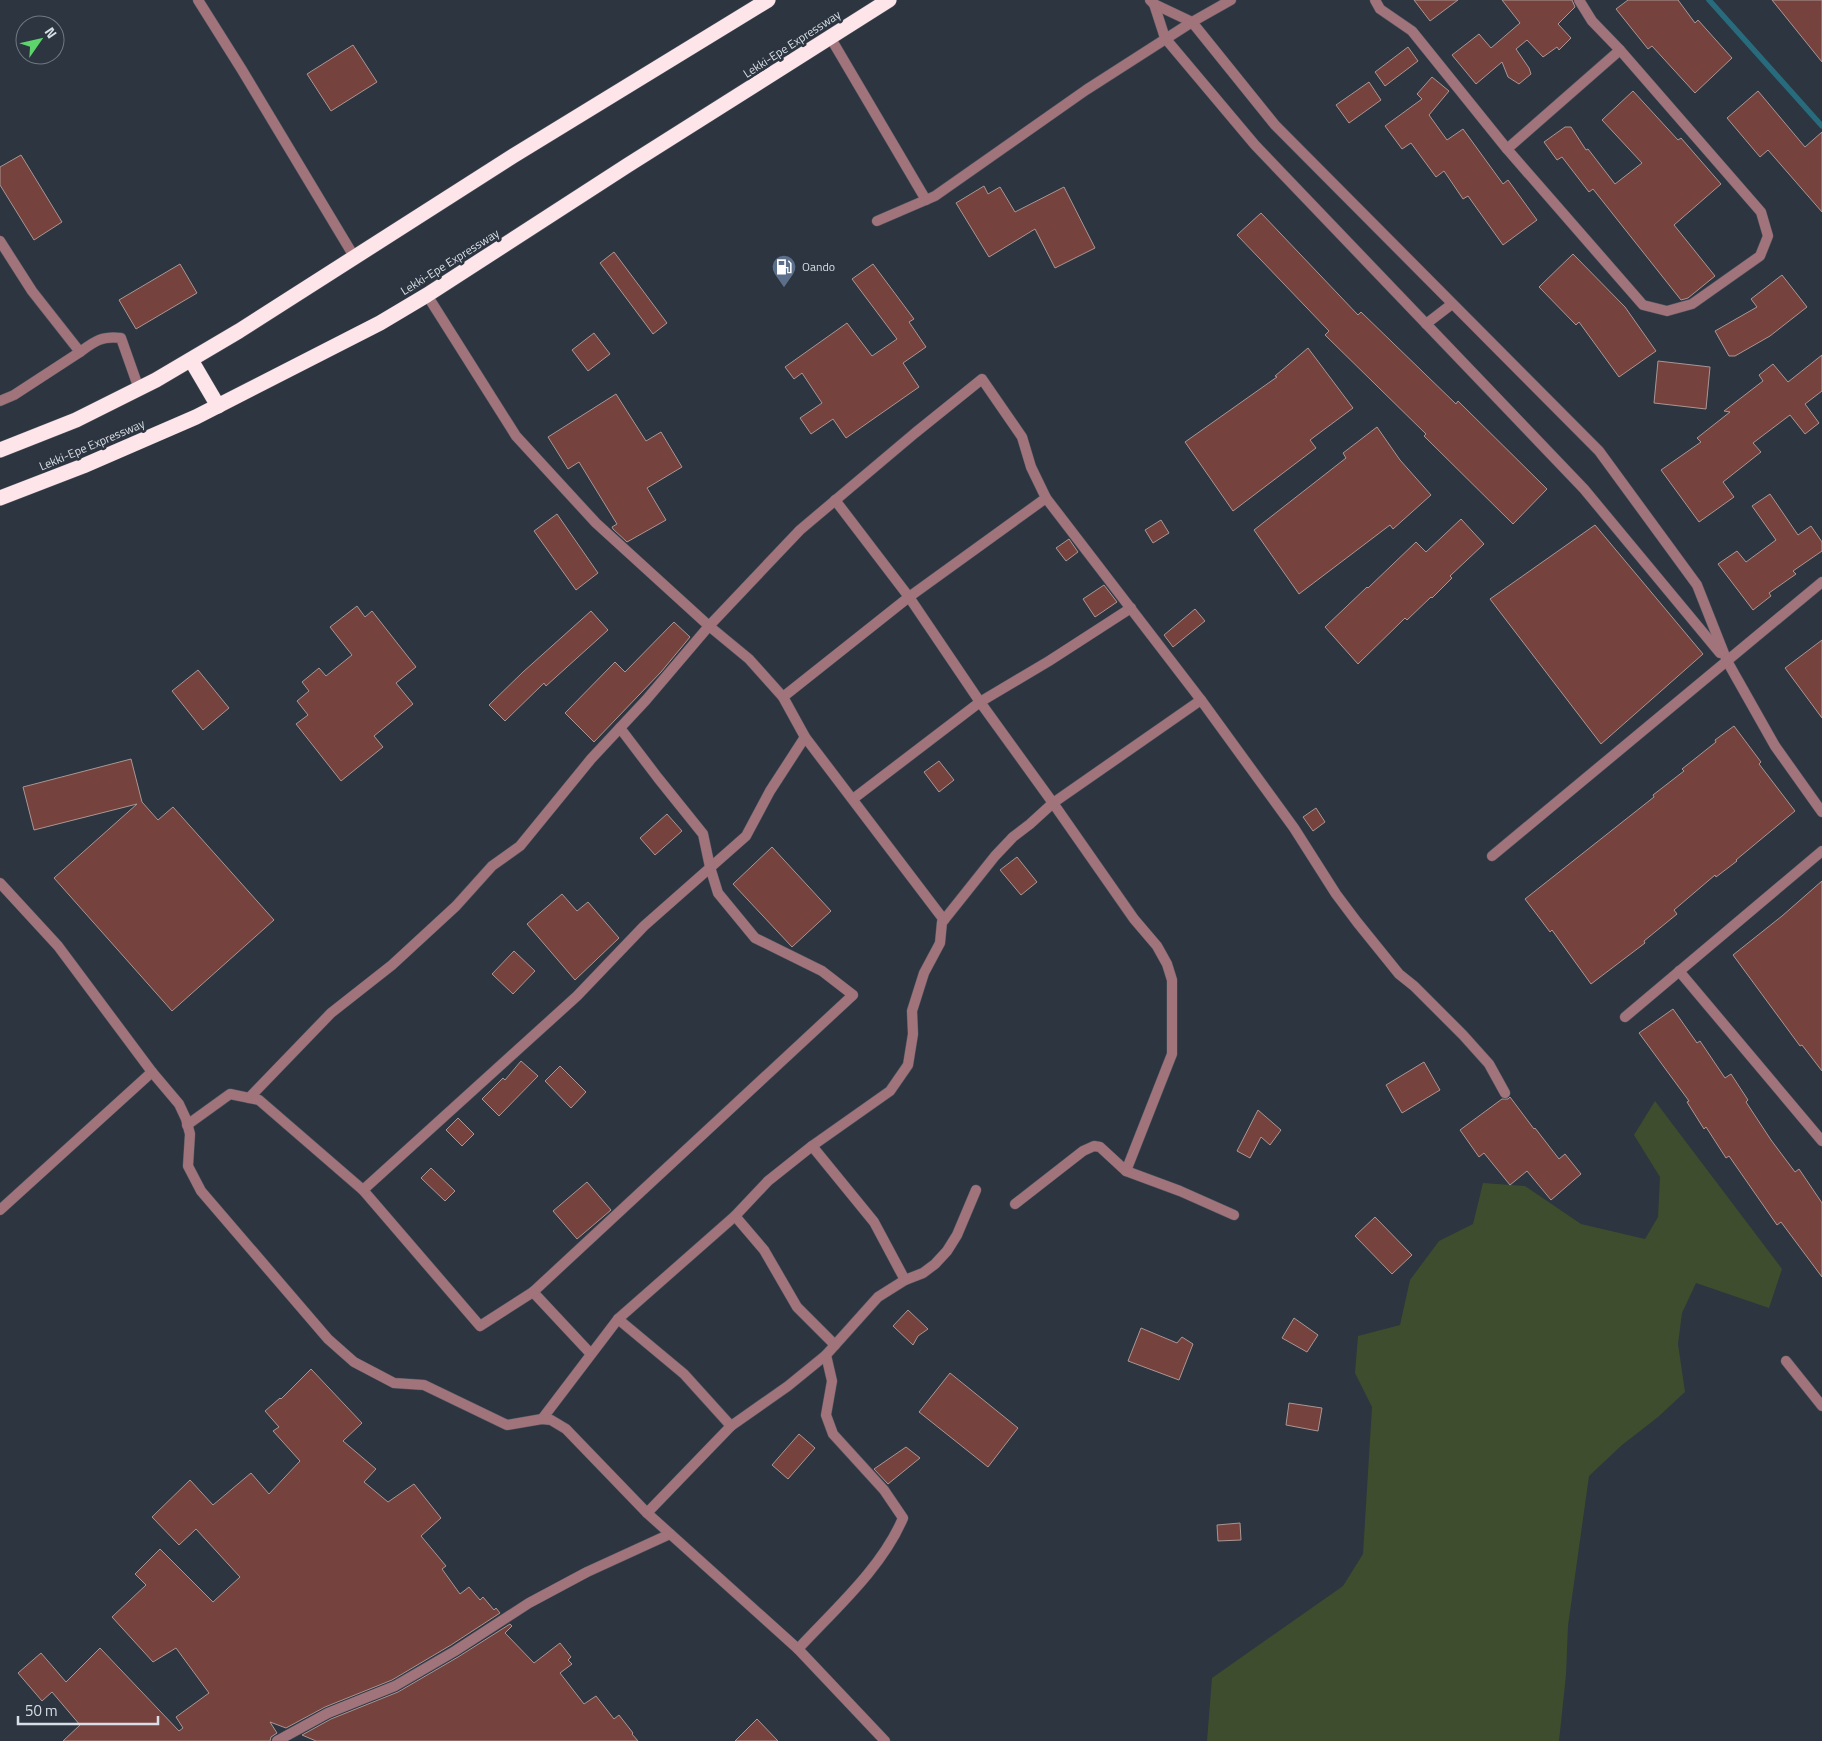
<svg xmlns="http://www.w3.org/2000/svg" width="1822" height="1741" viewBox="0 0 1822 1741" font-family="'Titillium Web',sans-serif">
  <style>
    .green { fill: #3e4d2d }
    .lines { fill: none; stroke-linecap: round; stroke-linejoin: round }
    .stream { stroke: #276b7d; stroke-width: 5.5 }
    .building { fill: #76423d; stroke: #aa9694 }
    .street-casing { stroke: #4b535e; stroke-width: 11 }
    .highway-casing { stroke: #4b535e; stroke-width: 16 }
    .street { stroke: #a1737b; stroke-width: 10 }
    .highway { stroke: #fde5e9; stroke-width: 15 }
    .labels { text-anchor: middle; stroke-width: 5; stroke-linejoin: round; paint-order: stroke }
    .street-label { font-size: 12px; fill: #d8dee5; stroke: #2c3540 }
    .poi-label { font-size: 12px; fill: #d8dee5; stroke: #2c3540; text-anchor: start }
  </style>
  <rect width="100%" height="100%" fill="#2c3540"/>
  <!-- green -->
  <path class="green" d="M1655,1101l127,168 -13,39 -73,-25 -14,30 -4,31 7,48 -27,25 -36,28 -33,31 -21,150 -2,49 -7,66h-352l5,-63 131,-92 20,-32 9,-147 -17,-34 3,-37 42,-11 10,-45 29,-39 34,-17 10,-41 42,3 56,38 64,15 13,-22 2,-40 -26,-42z"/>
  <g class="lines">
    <!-- stream -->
    <path class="stream" d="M1709,0l113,126"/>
  </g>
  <!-- building -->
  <g class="building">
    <path d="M1414,0h44l-28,21z"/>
    <path d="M1502,0h70l3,7 -17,17 13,14 -12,12 -2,-3 -14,10 -16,-17 -11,9 13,19 2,6 -12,10 -11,-7 -6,-15 -26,22 -24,-29 27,-21 12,14 29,-25z"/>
    <path d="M1628,0h50l17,23 3,-3 34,38 -37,35 -43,-47 -4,3 -32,-40z"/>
    <path d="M1772,0h50v62z"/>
    <path d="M353,45l24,37 -46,29 -24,-37z"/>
    <path d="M1408,47l10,14 -33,25 -10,-14z"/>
    <path d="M1432,77l17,14 -20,24 18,25 16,-11 40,55 5,-4 29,40 -34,25 -35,-49 -5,3 -19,-28 -8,6 -25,-34 -9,6 -17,-23 37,-27 -5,-5z"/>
    <path d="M1369,82l12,18 -32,23 -13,-18z"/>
    <path d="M1633,91l45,49 3,-2 40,46 -47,41 41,51 -27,22 -7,2 -88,-111 -4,3 -27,-35 -5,3 -13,-18 21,-15h6l15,23 2,-1 27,35 27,-21 -40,-43z"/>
    <path d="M1758,91l47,56 17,-15v80l-54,-62 -8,7 -33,-39z"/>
    <path d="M21,155l41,67 -28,18 -34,-55v-18z"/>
    <path d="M984,186l4,8 12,-7 15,25 49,-25 31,61 -40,20 -20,-39 -46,28 -33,-54z"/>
    <path d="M1261,213l97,102 3,-3 95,92 2,-3 89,88 -34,35 -89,-88 2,-2 -101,-99 4,-4 -92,-96z"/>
    <path d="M614,252l53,71 -14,11 -53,-71z"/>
    <path d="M1573,254l52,53 31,44 -37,26 -40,-55 -3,3 -37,-38z"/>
    <path d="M180,264l17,29 -61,36 -17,-29z"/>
    <path d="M873,264l41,55 -5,3 17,25 -23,16 16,24 -73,51 -13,-19 -22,15 -11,-16 22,-15 -20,-30 -8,6 -9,-12 62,-44 25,33 25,-17 -45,-60z"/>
    <path d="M1782,275l25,32 -37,29 -35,20h-6l-14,-25 42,-24 -6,-8z"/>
    <path d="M594,333l16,21 -22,17 -16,-21z"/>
    <path d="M1308,348l45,60 -43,32 6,8 -83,63 -48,-69 92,-65 -2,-1z"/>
    <path d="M1822,355v36l-17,13 14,19 -14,11 -15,-19 -37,28 8,9 -38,30 11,15 -35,25 -38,-52 40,-28 -4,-4 33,-26 -6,-1 39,-30 -4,-6 14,-11 15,18z"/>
    <path d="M1658,361l52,6 -4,42 -52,-6z"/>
    <path d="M616,394l30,47 15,-9 21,35 -35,21 19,32 -39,22 -14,-13 -1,-2 5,-3 -38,-62 -11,7 -20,-32z"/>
    <path d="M1377,427l23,33 31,35 -38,34 -3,-4 -91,69 -45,-64 92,-72 -3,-5z"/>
    <path d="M1770,494l28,41 13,-9 11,16v9l-29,20 3,3 -27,19 2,3 -18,14 -35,-46 19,-13 9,11 30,-22 -24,-34z"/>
    <path d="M557,514l41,59 -22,17 -42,-59z"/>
    <path d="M1461,519l23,25 -34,32 2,2 -20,20 -1,-1 -24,23 -2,-2 -47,46 -33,-37 42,-40 1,1 48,-46 10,10z"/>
    <path d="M1161,520l8,13 -16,10 -8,-13z"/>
    <path d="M1595,525l108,129 -102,90 -111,-145z"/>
    <path d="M1069,539l9,13 -12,9 -10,-13z"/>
    <path d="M1104,585l13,17 -22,15 -12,-18z"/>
    <path d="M357,606l8,11 7,-6 44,56 -20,16 17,21 -39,32 9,11 -42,34 -45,-57 12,-9 -11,-14 12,-10 -7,-9 17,-14 7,8 26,-21 -22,-28z"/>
    <path d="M1195,609l10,12 -32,26 -9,-12z"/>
    <path d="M591,611l17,19 -62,56 -2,-3 -39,38 -16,-16 34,-33z"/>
    <path d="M674,622l16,15 -29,35 -67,70 -29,-29 50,-51 10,10z"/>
    <path d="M1822,640v78l-37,-50z"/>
    <path d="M198,670l31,38 -26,22 -31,-39z"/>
    <path d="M1734,726l27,36 -2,2 36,47 -59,49 1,1 -21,16 -1,-2 -41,35 3,4 -33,27 1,2 -54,41 -39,-54 -2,2 -25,-33 129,-102 -1,-2 31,-24 -2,-2 34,-27 -1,-2z"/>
    <path d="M131,759l11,43 16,18 15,-13 101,113 -102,91 -118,-133 83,-74 -103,26 -11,-43z"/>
    <path d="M939,761l15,19 -15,12 -15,-20z"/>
    <path d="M1316,808l9,14 -12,9 -10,-14z"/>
    <path d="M667,814l15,17 -27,24 -15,-17z"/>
    <path d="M772,847l59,64 -39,36 -59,-63z"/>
    <path d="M1017,857l20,25 -16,13 -21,-25z"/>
    <path d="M1822,881v190l-20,-26 -2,1 -67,-91 49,-39z"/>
    <path d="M562,894l15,17 11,-9 31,36 -44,42 -48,-56z"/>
    <path d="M514,951l21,20 -22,23 -21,-20z"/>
    <path d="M1673,1009l24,34 3,-2 25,37 6,-4 17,26 -2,2 25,38 24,32 4,-3 23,34v74l-41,-55 -4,3 -48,-69 -3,2 -20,-31 -2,2 -17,-27 2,-1 -50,-68z"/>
    <path d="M521,1061l17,15 -39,40 -17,-17 21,-21 2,2z"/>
    <path d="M1424,1062l16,28 -38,23 -16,-28z"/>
    <path d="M560,1066l26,26 -15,16 -26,-27z"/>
    <path d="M1510,1097l24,32 1,-1 24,31 6,-5 16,20 -30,26 -24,-29 -17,14 -26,-32 -5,4 -19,-27 42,-31h6z"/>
    <path d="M1258,1110l23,20 -11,15 -9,-8 -11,21 -13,-7z"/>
    <path d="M458,1118l16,16 -12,12 -16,-16z"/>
    <path d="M431,1168l24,23 -10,10 -24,-23z"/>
    <path d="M587,1182l24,28 -34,29 -24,-28z"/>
    <path d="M1375,1217l37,38 -20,19 -37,-38z"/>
    <path d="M908,1310l20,19 -10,7 -5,9 -20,-19z"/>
    <path d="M1294,1318l24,17 -11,17 -25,-14z"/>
    <path d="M1141,1328l36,15 5,-6 11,7 -14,36 -51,-19z"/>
    <path d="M311,1369l51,54 -19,18 33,28 -12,13 24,20 26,-18 27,34 -20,18 25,30 -4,3 18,25 9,-7 11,13 3,-3 11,13 2,-2 4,5 -49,32 -59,35 -67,27 -39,21 -16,-6 7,11 -6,4 -1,4h-207l17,-16 -28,-33 -10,9 -24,-28 23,-20 25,29 34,-34 79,83 4,-3 -7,-11 33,-24 -33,-45 -23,14 -41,-45 34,-32 -11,-11 25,-25 53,53 27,-25 -44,-48 -17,16 -27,-28 38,-37 23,25 38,-32 18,21 31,-33 -27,-30 6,-4 -14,-16 15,-13 1,1z"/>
    <path d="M950,1373l68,55 -30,39 -69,-55z"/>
    <path d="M1289,1403l33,5 -4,23 -32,-6z"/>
    <path d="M799,1434l16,14 -27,31 -16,-14z"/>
    <path d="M906,1447l14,11 -32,26 -14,-15z"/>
    <path d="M1240,1523l1,17 -23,1 -1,-16z"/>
    <path d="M510,1624l2,2 -7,7 29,30 26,-20 11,14 -3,3 4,4 -12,9 24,31 12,-8 18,23 5,-4 14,18 -1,1 6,7h-322l-14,-6 29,-16 67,-27 60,-35z"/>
    <path d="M757,1719l21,22h-43z"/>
  </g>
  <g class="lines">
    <defs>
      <g id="street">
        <path d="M198,0l44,70 113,188"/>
        <path d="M1150,0l4,4 38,18 83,103 324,326 98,134 30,76 48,85 47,66"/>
        <path d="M1375,0l5,9 32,22 95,118 136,156 24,6 25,-7 68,-48 8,-20 -7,-24 -141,-162 -28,-29 -13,-21"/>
        <path d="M1154,4l11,34 90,107 329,344 136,164"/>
        <path d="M830,37l96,163"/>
        <path d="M1507,149l113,-99"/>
        <path d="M877,221l58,-25 151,-106 106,-68 39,-22"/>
        <path d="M0,241l32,50 48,61c15,-11 21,-16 41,-14l18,51"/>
        <path d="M427,295l89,141 80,87 113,103 40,33 34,38 22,40 139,183 -2,2 -2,21 -16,30 -12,38 1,23 -5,31 -18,26 -78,55 -44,35 -33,35 -117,103 -76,100"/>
        <path d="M1426,324l26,-20"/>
        <path d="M0,401l14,-6 66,-43"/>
        <path d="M835,500l74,97 71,105 73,101 81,116 23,27 10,18 5,16v74l-46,117 -26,-24 -6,-1 -11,5 -68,53"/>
        <path d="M783,697l126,-100 137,-99"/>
        <path d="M853,799l127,-97 69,-41 82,-53"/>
        <path d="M1492,856l330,-274"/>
        <path d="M0,883l58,63 94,126 -152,138"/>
        <path d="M944,920l51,-64 18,-19 17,-13 23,-21 148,-103"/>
        <path d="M1679,971l143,170"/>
        <path d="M1625,1017l197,-166"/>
        <path d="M152,1072l27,32 7,15 4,15 -2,32 13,25 127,148 26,23 40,21 30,2 83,40 35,-6 9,1 15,9 81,84 151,136 87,92"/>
        <path d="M249,1098l82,-85 61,-48 64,-59 36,-40 28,-20 71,-87 55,-59 63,-74 91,-96 115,-97 67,-54 40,58 9,30 15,31 155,202 93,128 42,66 21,28 42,52 15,12 49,49 26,29 16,29"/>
        <path d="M187,1125l43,-31 29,6 104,90 117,136 53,-34 57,61"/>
        <path d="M812,1146l62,76 31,58"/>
        <path d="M1126,1171l54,20 54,24"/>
        <path d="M363,1190l214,-194 67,-70 102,-90 24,-45 35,-54"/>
        <path d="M735,1216l29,34 33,57 38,38"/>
        <path d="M533,1292l320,-297 -31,-24 -67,-33 -37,-45 -8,-26 -7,-33 -45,-56 -38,-50"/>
        <path d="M618,1319l66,55 47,52"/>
        <path d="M1786,1361l36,45"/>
        <path d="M647,1513l84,-87 57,-40 38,-31 52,-58 27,-17 18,-7 12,-9 12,-13 10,-16 19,-45"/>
        <path d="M798,1649c36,-39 84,-81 105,-131l-19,-28 -51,-56 -7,-19 6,-34 -6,-26"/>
        <path d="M277,1741l51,-28 67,-27 60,-35 74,-48 58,-31 83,-38"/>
      </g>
      <g id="highway">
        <path d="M191,360l27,46"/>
        <path d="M0,450l76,-30 80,-40 83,-49 274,-175 255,-156"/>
        <path d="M0,498l83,-32 113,-49 184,-94 47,-28 201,-130 261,-165"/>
      </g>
    </defs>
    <!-- street casing -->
    <use href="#street" class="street-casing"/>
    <!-- highway casing -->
    <use href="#highway" class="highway-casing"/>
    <!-- street -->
    <use href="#street" class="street"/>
    <!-- highway -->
    <use href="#highway" class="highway"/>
  </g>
  <!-- icons -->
  <defs>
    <symbol id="fuel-pin" viewBox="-11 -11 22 30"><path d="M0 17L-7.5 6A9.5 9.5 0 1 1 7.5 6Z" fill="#5c6f8a" stroke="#2c3540"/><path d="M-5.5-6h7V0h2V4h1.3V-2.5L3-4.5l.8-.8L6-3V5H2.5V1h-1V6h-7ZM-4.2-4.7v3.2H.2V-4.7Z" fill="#fff"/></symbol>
  </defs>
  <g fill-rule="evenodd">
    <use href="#fuel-pin" x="770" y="253" width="28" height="38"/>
  </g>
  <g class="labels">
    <!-- street labels -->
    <g class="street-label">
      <text transform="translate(792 44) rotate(-33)" y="4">Lekki-Epe Expressway</text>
      <text transform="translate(450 262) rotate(-32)" y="4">Lekki-Epe Expressway</text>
      <text transform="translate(92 445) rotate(-23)" y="4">Lekki-Epe Expressway</text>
    </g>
    <!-- poi labels -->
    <g class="poi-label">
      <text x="802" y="271">Oando</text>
    </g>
  </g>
  <!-- north arrow -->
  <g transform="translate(40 40) rotate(56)"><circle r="24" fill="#2c3540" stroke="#717982"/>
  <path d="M0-4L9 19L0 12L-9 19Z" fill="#5ed56c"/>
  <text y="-8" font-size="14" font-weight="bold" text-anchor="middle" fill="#d8dee5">N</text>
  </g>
  <!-- scale -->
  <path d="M18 1716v8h140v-8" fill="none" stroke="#d8dee5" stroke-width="2.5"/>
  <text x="25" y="1716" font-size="15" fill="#d8dee5" stroke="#2c3540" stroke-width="4" paint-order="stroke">50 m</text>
</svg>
